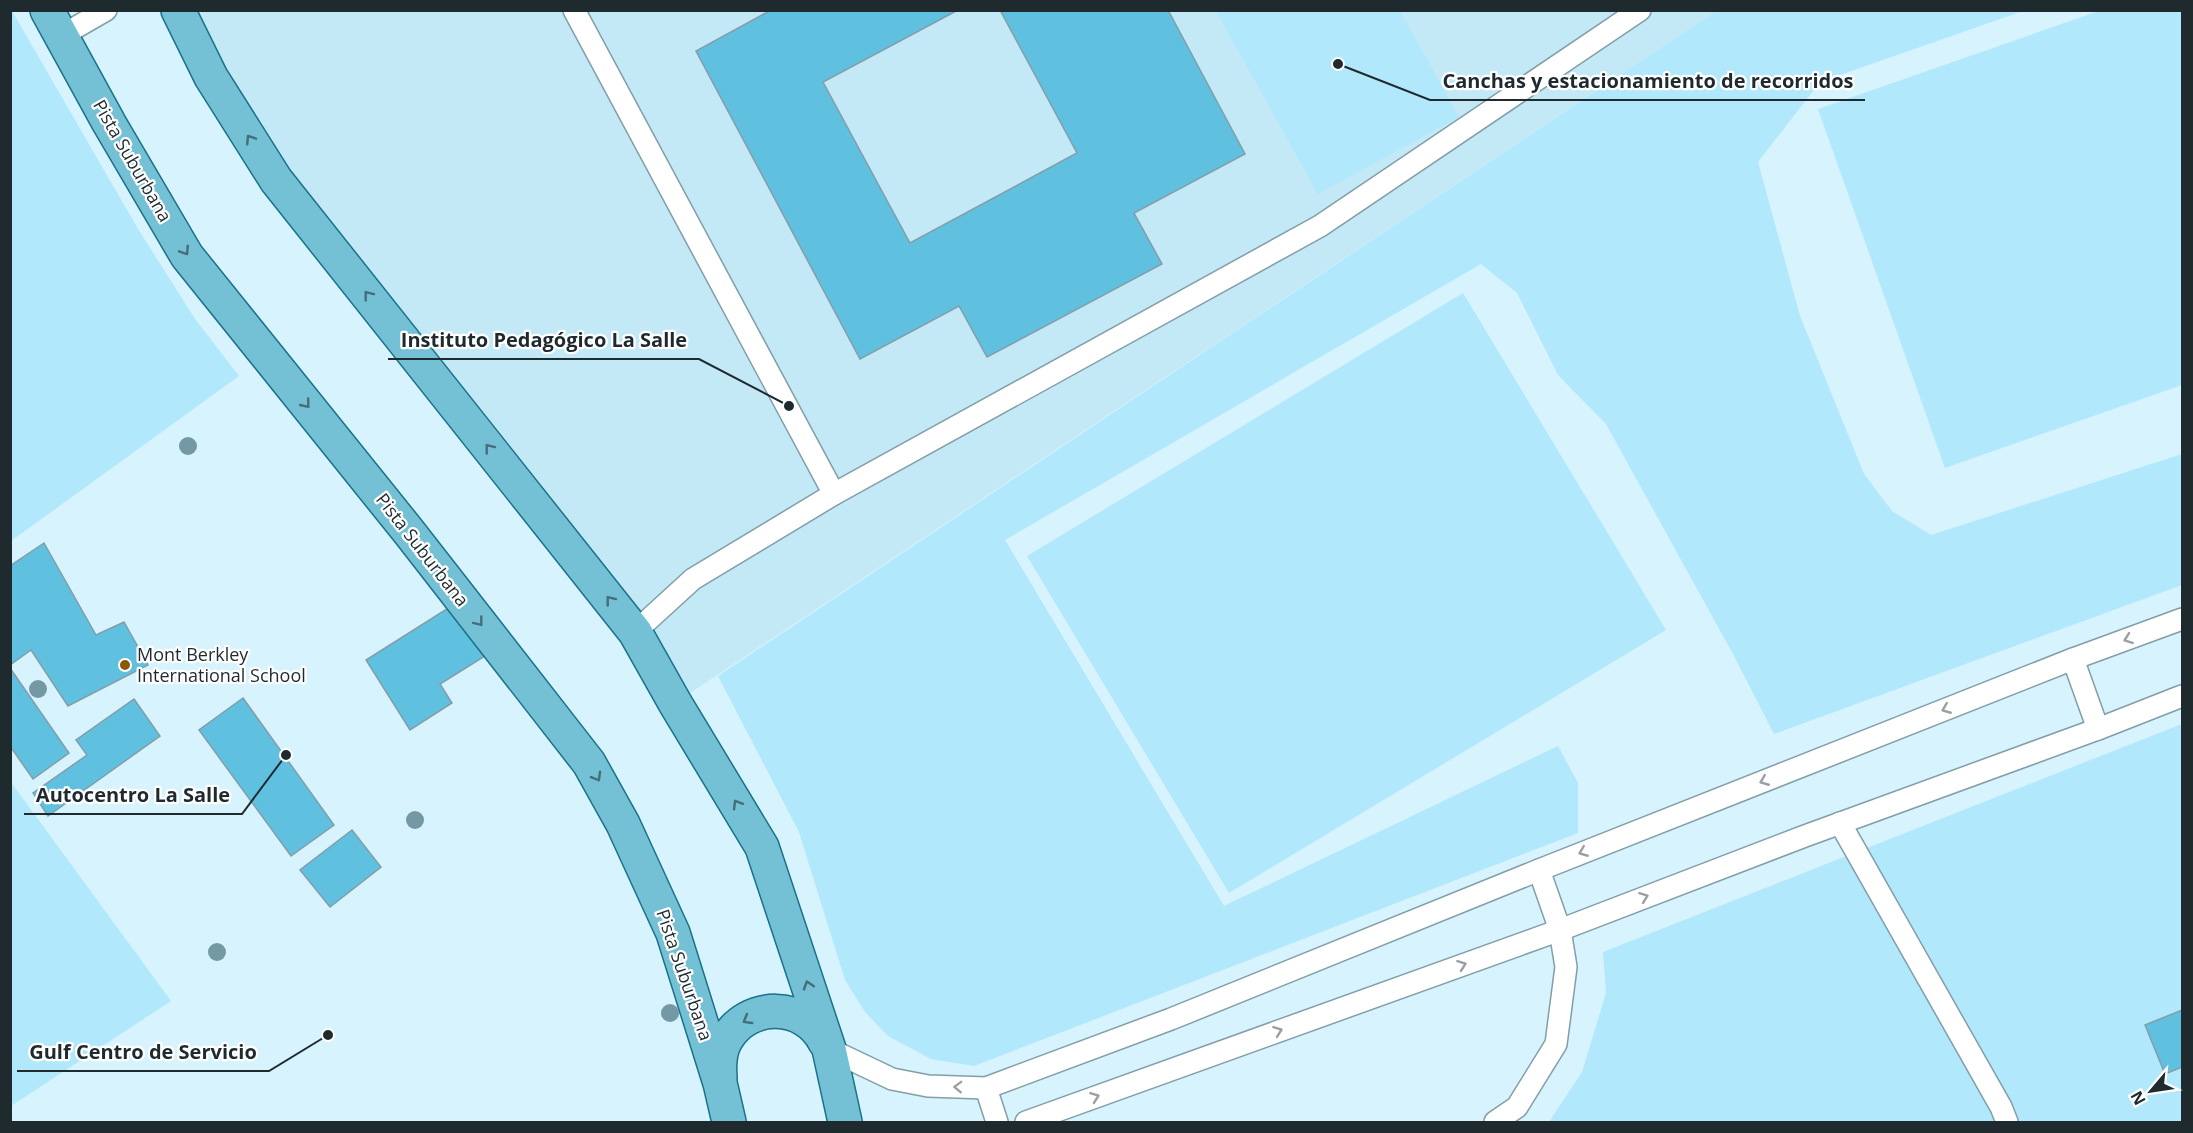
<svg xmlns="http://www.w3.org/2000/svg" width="2193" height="1133" viewBox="0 0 2193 1133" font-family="'Open Sans',sans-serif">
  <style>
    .built { fill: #c3e8f6 }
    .green { fill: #b1e8fb }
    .building { fill: #60c0e0; stroke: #839ea8; stroke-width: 1.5 }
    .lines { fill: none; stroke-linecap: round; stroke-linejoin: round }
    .service-casing { stroke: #829ea8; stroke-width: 24 }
    .primary-casing { stroke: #1a7189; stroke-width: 36 }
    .service { stroke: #fff; stroke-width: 21 }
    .primary { stroke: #74c1d6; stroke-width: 33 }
    .tree { fill: #7499a5 }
    .oneway { stroke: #456e7a }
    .oneway2 { stroke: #9a9fa1 }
    .poi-dot { fill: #8a5900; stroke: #fff; stroke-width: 2 }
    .labels { text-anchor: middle; stroke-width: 4.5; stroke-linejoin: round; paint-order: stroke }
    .street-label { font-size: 18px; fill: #1f2a2e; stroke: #fff }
    .poi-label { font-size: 18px; fill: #1f2a2e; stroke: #fff; text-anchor: start }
    .leader { fill: none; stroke: #1f2a2e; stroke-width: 2 }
    .callout-dot { fill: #1f2a2e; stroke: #fff; stroke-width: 2 }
    .callout-label { font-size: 20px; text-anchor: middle; font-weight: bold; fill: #1f2a2e; stroke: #fff; stroke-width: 4.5; stroke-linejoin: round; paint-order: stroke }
  </style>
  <rect width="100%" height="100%" fill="#d6f3fe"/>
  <!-- built -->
  <path class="built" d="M178,11h1538l-1041,692 -399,-523z"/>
  <!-- green -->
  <g class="green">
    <path d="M12,11l126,218 57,90 44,57 -228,165z"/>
    <path d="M1216,11h184l59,106 -141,77z"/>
    <path d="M1716,11h307l-203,71 -62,80 42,154 64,158 28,37 39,24 251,-81v131l-408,149 -41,-80 -127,-230 -48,-49 -41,-82 -36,-29 -476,276 219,366 334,-160 20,37v50l-604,233 -43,-7 -43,-23 -23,-24 -20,-32 -46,-148 -81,-156z"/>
    <path d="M2099,11h83v374l-237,83 -127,-359z"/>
    <path d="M1463,293l203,337 -437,263 -202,-337z"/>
    <path d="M2182,724v398h-633l33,-50 24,-79 -3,-41z"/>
    <path d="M10,781l161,220 -160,105h-1z"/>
  </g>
  <!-- building -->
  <g class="building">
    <path d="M771,10h187l-135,72 87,161 167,-90 -77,-143h168l77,144 -111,59 28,51 -175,93 -28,-51 -99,53 -164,-308z"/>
    <path d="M44,543l52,92 28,-13 24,43 -80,41 -37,-56 -21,15v-99z"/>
    <path d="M453,605l32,51 -45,28 12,19 -42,27 -44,-70z"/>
    <path d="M10,668l59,85 -36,26 -23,-33z"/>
    <path d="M243,698l91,127 -43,31 -92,-126z"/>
    <path d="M134,699l26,37 -112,80 -15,-23 54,-38 -11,-15z"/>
    <path d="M352,830l29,37 -51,40 -30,-37z"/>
    <path d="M2182,1010v57l-17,7 -20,-49z"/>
  </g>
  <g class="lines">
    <defs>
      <g id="service">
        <path d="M574,10l260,484 -141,85 -58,53"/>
        <path d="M61,36l45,-26"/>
        <path d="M834,494l486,-268 320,-216"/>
        <path d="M2073,659l25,70"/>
        <path d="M1840,823l161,284 6,15"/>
        <path d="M829,1049l63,30 36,7 58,2 185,-69 368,-149 534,-211 109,-40"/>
        <path d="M986,1088l11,34"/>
        <path d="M1026,1122l534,-192 245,-94 293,-107 84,-33"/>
        <path d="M1495,1122l22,-15 39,-63 10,-77 -6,-37 -21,-60"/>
      </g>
      <g id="primary">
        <path d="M47,10l62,113 78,133 222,276 180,231 34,61 50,109 47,150 9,39"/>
        <path d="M178,10l33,67 65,103 359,452 40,71 87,144 67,202 16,73"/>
        <path d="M720,1077c-1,-12 -1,-25 6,-37 22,-39 79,-38 99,2"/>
      </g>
    </defs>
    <!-- service casing -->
    <use href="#service" class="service-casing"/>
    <!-- primary casing -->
    <use href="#primary" class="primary-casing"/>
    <!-- service -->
    <use href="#service" class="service"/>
    <!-- primary -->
    <use href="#primary" class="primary"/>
  </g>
  <!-- trees -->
  <g class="tree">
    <circle cx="188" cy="446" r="9"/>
    <circle cx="38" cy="689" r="9"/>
    <circle cx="415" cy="820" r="9"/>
    <circle cx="217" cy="952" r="9"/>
    <circle cx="670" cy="1013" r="9"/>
  </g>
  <!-- one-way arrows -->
  <defs><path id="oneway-chevron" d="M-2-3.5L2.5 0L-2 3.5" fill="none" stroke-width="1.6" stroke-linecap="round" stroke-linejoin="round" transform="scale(1.5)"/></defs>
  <g class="oneway">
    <use href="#oneway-chevron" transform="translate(250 139) rotate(-123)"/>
    <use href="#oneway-chevron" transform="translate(185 251) rotate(57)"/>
    <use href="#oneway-chevron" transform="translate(368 295) rotate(-128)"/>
    <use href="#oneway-chevron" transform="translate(306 404) rotate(51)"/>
    <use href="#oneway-chevron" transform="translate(489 448) rotate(-128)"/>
    <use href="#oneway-chevron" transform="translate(610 600) rotate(-128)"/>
    <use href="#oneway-chevron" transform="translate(479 622) rotate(52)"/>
    <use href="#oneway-chevron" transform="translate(597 777) rotate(60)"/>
    <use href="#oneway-chevron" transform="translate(737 804) rotate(-121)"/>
    <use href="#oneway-chevron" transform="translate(808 985) rotate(-108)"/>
    <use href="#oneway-chevron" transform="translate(747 1020) rotate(150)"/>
  </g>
  <g class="oneway2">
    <use href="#oneway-chevron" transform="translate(2128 639) rotate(160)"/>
    <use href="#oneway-chevron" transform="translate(1946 709) rotate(158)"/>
    <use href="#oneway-chevron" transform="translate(1764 781) rotate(158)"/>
    <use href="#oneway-chevron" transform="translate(1583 852) rotate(158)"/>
    <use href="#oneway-chevron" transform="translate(1644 897) rotate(-21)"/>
    <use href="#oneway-chevron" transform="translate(1462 965) rotate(-20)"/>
    <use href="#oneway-chevron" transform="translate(1278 1031) rotate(-20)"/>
    <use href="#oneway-chevron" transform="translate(958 1087) rotate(-178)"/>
    <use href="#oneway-chevron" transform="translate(1095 1097) rotate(-20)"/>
  </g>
  <!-- markers -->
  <circle class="poi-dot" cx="125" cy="665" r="6"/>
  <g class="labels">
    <!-- street labels -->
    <g class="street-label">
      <text transform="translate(132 161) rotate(60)" y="6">Pista Suburbana</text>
      <text transform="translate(422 550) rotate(52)" y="6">Pista Suburbana</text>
      <text transform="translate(684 975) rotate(71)" y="6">Pista Suburbana</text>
    </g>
    <!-- poi labels -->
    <g class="poi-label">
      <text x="137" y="661">Mont Berkley<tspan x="137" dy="21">International School</tspan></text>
    </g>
  </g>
  <!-- callouts -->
  <path class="leader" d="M1338 64L1430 100H1865M789 406L699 359H388M286 755L242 814H24M328 1035L269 1071H17"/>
  <g class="callout-dot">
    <circle cx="1338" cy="64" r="6"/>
    <circle cx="789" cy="406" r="6"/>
    <circle cx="286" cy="755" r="6"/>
    <circle cx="328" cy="1035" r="6"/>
  </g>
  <g class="callout-label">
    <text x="1648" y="88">Canchas y estacionamiento de recorridos</text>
    <text x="544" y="347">Instituto Pedagógico La Salle</text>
    <text x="133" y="802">Autocentro La Salle</text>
    <text x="143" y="1059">Gulf Centro de Servicio</text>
  </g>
  <!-- border -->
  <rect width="2193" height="1133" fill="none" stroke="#1f2a2e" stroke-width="24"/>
  <!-- north arrow -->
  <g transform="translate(2151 1091) rotate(241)" stroke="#ffffff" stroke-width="4.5" paint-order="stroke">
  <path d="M0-4.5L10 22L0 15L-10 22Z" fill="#1f2a2e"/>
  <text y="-9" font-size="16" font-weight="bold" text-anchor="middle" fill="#1f2a2e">N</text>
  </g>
</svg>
